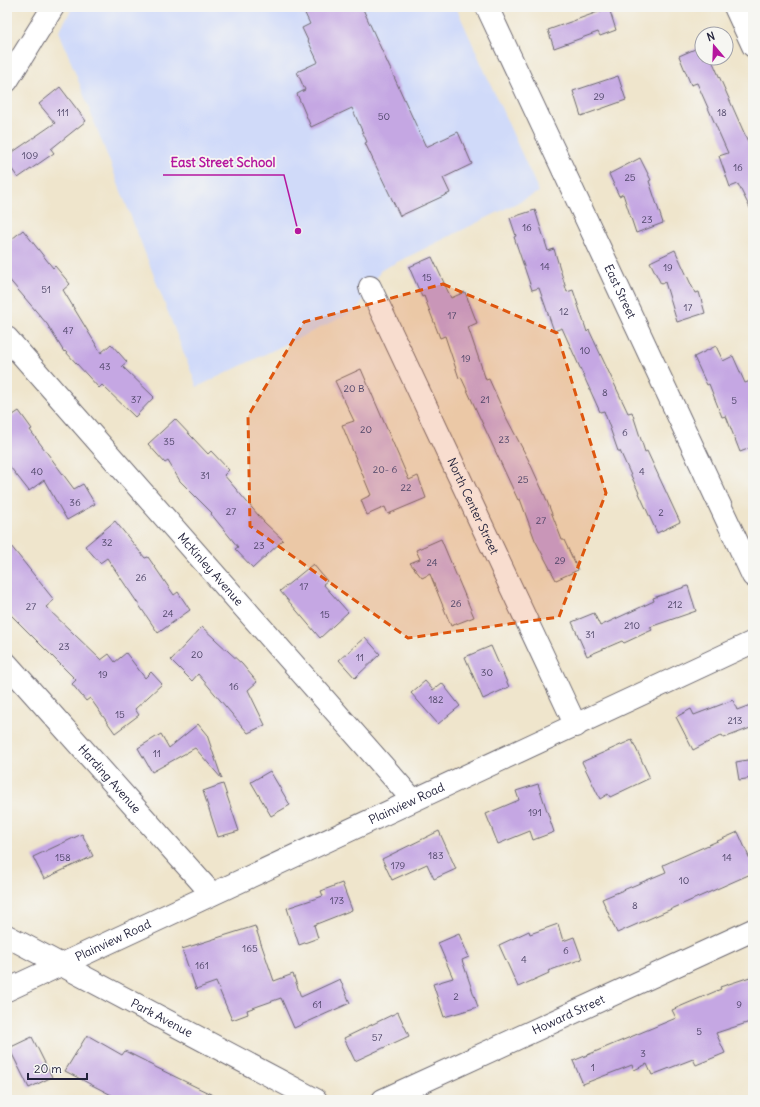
<svg xmlns="http://www.w3.org/2000/svg" width="760" height="1107" viewBox="0 0 760 1107" font-family="Delius,sans-serif">
  <style>
    .built { fill: #d0daf9 }
    .building { fill: #c5a7e3 }
    .lines { fill: none; stroke-linecap: round; stroke-linejoin: round }
    .minor-casing { stroke: #6a666e; stroke-width: 24 }
    .major-casing { stroke: #6a666e; stroke-width: 24 }
    .minor { stroke: #fff; stroke-width: 22 }
    .major { stroke: #fff; stroke-width: 22 }
    .marked { fill: #de560e; fill-opacity: 0.2; stroke: #de560e; stroke-width: 3; stroke-dasharray: 8 5; stroke-linejoin: round }
    .labels { text-anchor: middle; stroke-width: 3.5; stroke-linejoin: round; paint-order: stroke }
    .number-label { font-size: 10px; fill: #4b4365 }
    .street-label { font-size: 12px; fill: #22223b; stroke: #f6f6f2 }
    .leader { fill: none; stroke: #b5179e; stroke-width: 1.5 }
    .callout-dot { fill: #b5179e; stroke: #f6f6f2; stroke-width: 1.5 }
    .callout-label { font-size: 13px; text-anchor: middle; font-weight: bold; fill: #b5179e; stroke: #f6f6f2; stroke-width: 3.5; stroke-linejoin: round; paint-order: stroke }
  </style>
  <rect width="100%" height="100%" fill="#f6f6f2"/>
  <filter id="ink" filterUnits="userSpaceOnUse"><feTurbulence type="fractalNoise" baseFrequency=".025" numOctaves="2"/><feDisplacementMap in="SourceGraphic" scale="8" xChannelSelector="R" yChannelSelector="G"/><feConvolveMatrix kernelMatrix="1 2 1 2 8 2 1 2 1" color-interpolation-filters="sRGB"/></filter>
  <filter id="wash" filterUnits="userSpaceOnUse"><feTurbulence type="fractalNoise" baseFrequency=".012" numOctaves="4" result="noise"/><feDisplacementMap in="SourceGraphic" scale="16" xChannelSelector="R" yChannelSelector="G"/><feGaussianBlur stdDeviation="0.9" result="paint"/><feColorMatrix in="noise" values="0 0 0 0 0 0 0 0 0 0 0 0 0 0 0 0 0 1.4 0 .05"/><feComposite in="paint" operator="in"/></filter>
  <g filter="url(#wash)">
    <rect width="100%" height="100%" fill="#efe5cc"/>
    <!-- built -->
    <path class="built" d="M73,7h383l83,185 -158,78 -24,40 -160,77 -138,-356z"/>
    <g id="blocks">
      <!-- building -->
      <g class="building">
        <path d="M302,7h60l64,140 32,-15 14,32 -29,14 7,15 -50,23 -35,-73 2,-1 -15,-34 -41,19 -14,-33 8,-4 -8,-18 21,-10 -16,-34 8,-4z"/>
        <path d="M609,8l7,22 -16,6 -2,-4 -44,16 -6,-18z"/>
        <path d="M702,46v12h9l42,95v61l-15,-30 -8,3 -11,-31 9,-3 -31,-70 -6,2 -12,-29z"/>
        <path d="M618,76l8,24 -45,16 -8,-25z"/>
        <path d="M60,87l26,34 -35,28 3,4 -36,25 -11,-16v-6l48,-33 -16,-19z"/>
        <path d="M640,158l11,22 -2,1 14,42 -27,10 -13,-39 -4,2 -10,-22z"/>
        <path d="M535,210l13,41 6,-2 13,43 6,-2 14,42 2,-2 39,83 4,-1 13,40 2,-1 33,71 -23,11 -37,-82h-2l-14,-40 -4,1 -38,-84 -8,3 -15,-43 -7,2 -18,-53 2,-1 -6,-18z"/>
        <path d="M23,230l30,38 2,-2 15,18 -7,6 38,63 10,-9 16,18 -5,4 32,31 -19,20 -33,-32 -3,3 -34,-37 -1,1 -17,-28 -40,-47v-34z"/>
        <path d="M675,250l20,43 4,-1 6,21 -28,9 -12,-40 -4,2 -11,-22z"/>
        <path d="M432,257l19,41 14,-6 12,31 -9,4 18,53 3,-1 18,40 21,40 17,37 17,44h2l14,30 -22,10 -21,-40 -15,-41 -2,1 -57,-123 -2,1 -14,-42 -5,2 -16,-42 -2,1 -13,-30z"/>
        <path d="M716,346l7,15 10,-5 12,27 8,-3v67l-13,5 -14,-36 -4,1 -13,-33 -2,1 -13,-28z"/>
        <path d="M361,369l48,111 9,-4 8,22 -38,16 -3,-7 -18,8 -6,-15 10,-5 -29,-70 12,-4 -19,-40z"/>
        <path d="M19,411l13,18 -2,1 44,59 9,-5 12,20 -28,16 -23,-40 -15,11 -22,-28v-44z"/>
        <path d="M175,419l33,35 3,-3 18,19 -5,5 40,47 19,18 -30,28 -18,-19 3,-2 -27,-33 1,-1 -32,-32 -12,-20 -3,2 -17,-19z"/>
        <path d="M115,521l30,37 3,-1 26,38 4,-3 12,18 -32,23 -51,-75 -7,5 -15,-17z"/>
        <path d="M441,539l33,78 -23,9 -21,-52 -8,4 -12,-15 10,-4 -4,-9z"/>
        <path d="M7,541l47,59 -8,7 55,53 8,-6 6,8 11,-9 19,25 6,-6 11,12 -27,25 4,6 -24,18 -25,-35 -4,3 -14,-17 4,-4 -69,-69z"/>
        <path d="M313,564l14,17 -4,3 25,28 -28,26 -40,-47z"/>
        <path d="M688,586l8,25 -46,16 2,3 -28,13 -2,-2 -35,15 -15,-34 22,-9 6,13 54,-25 -1,-3z"/>
        <path d="M202,627l40,37 15,18 -9,8 17,35 -17,8 -50,-59 -6,7 -21,-21z"/>
        <path d="M365,637l15,17 -25,24 -16,-18z"/>
        <path d="M491,646l18,41 -26,12 -18,-42z"/>
        <path d="M425,681l8,9 9,-7 18,23 -22,18 -27,-31z"/>
        <path d="M733,700l4,10 16,-6v23l-29,11 -2,-3 -29,15 -17,-33 15,-8 3,6z"/>
        <path d="M198,724l9,11 15,44 -27,-31 -43,24 -14,-24 23,-14 8,14z"/>
        <path d="M632,740l18,38 -40,19 -2,-3 -8,5 -18,-37z"/>
        <path d="M753,759v19l-14,2 -3,-18z"/>
        <path d="M270,771l20,34 -19,11 -20,-34z"/>
        <path d="M223,784l16,47 -21,6 -15,-46z"/>
        <path d="M538,784l16,48 -21,8 -3,-9 -32,13 -12,-30 33,-14 -3,-9z"/>
        <path d="M439,831l17,38 -22,10 -7,-15 -35,16 -10,-21z"/>
        <path d="M738,832l15,34v7l-136,60 -15,-34 64,-27 -3,-7z"/>
        <path d="M82,834l11,22 -49,23 -11,-22z"/>
        <path d="M342,883l10,27 -38,15 4,13 -19,7 -12,-37 36,-12 -2,-5z"/>
        <path d="M558,924l5,17 11,-4 8,22 -34,12 1,2 -31,14 -19,-42 30,-14 1,3z"/>
        <path d="M255,926l19,55 19,-7 8,23 39,-18 10,24 -56,25 -13,-30 -34,12 1,4 -16,6 -16,-38 -20,7 -14,-40z"/>
        <path d="M459,934l10,23 -7,3 16,47 -34,10 -11,-33 20,-6 -15,-35z"/>
        <path d="M750,977l3,10v34l-37,12 9,20 -29,12 -3,-6 -41,16 -5,-11 -13,6 -2,-5 -49,19 -10,-23 103,-43 -4,-8 49,-21 -1,-2z"/>
        <path d="M398,1012l11,24 -54,25 -11,-23z"/>
        <path d="M87,1035l35,20 3,-4 22,11v1l76,37h-102l-56,-29z"/>
        <path d="M32,1037l20,40 -23,11 -20,-40z"/>
      </g>
    </g>
  </g>
  <g filter="url(#ink)">
    <use href="#blocks" fill-opacity="0" stroke="#6a666e" stroke-width="1"/>
    <g class="lines">
      <defs>
        <g id="minor">
          <path id="s1" d="M487,7l266,569"/>
          <path d="M735,7l18,39"/>
          <path d="M7,81l46,-74"/>
          <path id="s2" d="M370,287l206,439"/>
          <path id="s3" d="M7,338l406,462"/>
          <path id="s4" d="M7,664l205,230"/>
          <path id="s5" d="M7,936l309,164"/>
          <path id="s6" d="M383,1100l370,-170"/>
        </g>
        <g id="major">
          <path id="s7" d="M7,990l746,-348"/>
        </g>
      </defs>
      <!-- minor casing -->
      <use href="#minor" class="minor-casing"/>
      <!-- major casing -->
      <use href="#major" class="major-casing"/>
      <!-- minor -->
      <use href="#minor" class="minor"/>
      <!-- major -->
      <use href="#major" class="major"/>
    </g>
  </g>
  <!-- marked area -->
  <path class="marked" d="M443,284l114,49 49,160 -47,124 -151,21 -158,-112 -2,-110 56,-94z"/>
  <g class="labels">
    <!-- number labels -->
    <g class="number-label">
      <text x="599" y="100">29</text>
      <text x="63" y="116">111</text>
      <text x="722" y="116">18</text>
      <text x="384" y="120">50</text>
      <text x="30" y="159">109</text>
      <text x="738" y="171">16</text>
      <text x="630" y="181">25</text>
      <text x="647" y="223">23</text>
      <text x="527" y="231">16</text>
      <text x="545" y="270">14</text>
      <text x="668" y="271">19</text>
      <text x="427" y="281">15</text>
      <text x="46" y="293">51</text>
      <text x="688" y="311">17</text>
      <text x="564" y="315">12</text>
      <text x="452" y="319">17</text>
      <text x="68" y="334">47</text>
      <text x="585" y="354">10</text>
      <text x="466" y="362">19</text>
      <text x="105" y="370">43</text>
      <text x="354" y="392">20 B</text>
      <text x="605" y="396">8</text>
      <text x="136" y="403">37</text>
      <text x="485" y="403">21</text>
      <text x="734" y="404">5</text>
      <text x="366" y="433">20</text>
      <text x="625" y="436">6</text>
      <text x="504" y="443">23</text>
      <text x="169" y="445">35</text>
      <text x="385" y="473">20- 6</text>
      <text x="37" y="475">40</text>
      <text x="642" y="475">4</text>
      <text x="205" y="479">31</text>
      <text x="523" y="483">25</text>
      <text x="406" y="491">22</text>
      <text x="75" y="506">36</text>
      <text x="231" y="515">27</text>
      <text x="661" y="516">2</text>
      <text x="541" y="524">27</text>
      <text x="107" y="546">32</text>
      <text x="259" y="549">23</text>
      <text x="560" y="564">29</text>
      <text x="432" y="566">24</text>
      <text x="141" y="581">26</text>
      <text x="304" y="590">17</text>
      <text x="456" y="607">26</text>
      <text x="675" y="608">212</text>
      <text x="31" y="610">27</text>
      <text x="168" y="617">24</text>
      <text x="325" y="618">15</text>
      <text x="632" y="629">210</text>
      <text x="590" y="638">31</text>
      <text x="64" y="650">23</text>
      <text x="197" y="658">20</text>
      <text x="360" y="661">11</text>
      <text x="487" y="676">30</text>
      <text x="103" y="678">19</text>
      <text x="234" y="690">16</text>
      <text x="436" y="703">182</text>
      <text x="120" y="718">15</text>
      <text x="735" y="724">213</text>
      <text x="157" y="757">11</text>
      <text x="535" y="816">191</text>
      <text x="436" y="859">183</text>
      <text x="63" y="861">158</text>
      <text x="727" y="861">14</text>
      <text x="398" y="869">179</text>
      <text x="684" y="884">10</text>
      <text x="337" y="904">173</text>
      <text x="635" y="909">8</text>
      <text x="250" y="952">165</text>
      <text x="566" y="954">6</text>
      <text x="524" y="963">4</text>
      <text x="202" y="969">161</text>
      <text x="456" y="1000">2</text>
      <text x="317" y="1008">61</text>
      <text x="739" y="1008">9</text>
      <text x="699" y="1035">5</text>
      <text x="377" y="1041">57</text>
      <text x="643" y="1057">3</text>
      <text x="593" y="1071">1</text>
    </g>
    <!-- street labels -->
    <g class="street-label">
      <text dy="4" stroke="none"><textPath href="#s1" startOffset="314">East Street</textPath></text>
      <text dy="4" stroke="none"><textPath href="#s2" startOffset="242">North Center Street</textPath></text>
      <text dy="4" stroke="none"><textPath href="#s3" startOffset="308">McKinley Avenue</textPath></text>
      <text dy="4" stroke="none"><textPath href="#s4" startOffset="154">Harding Avenue</textPath></text>
      <text dy="4" stroke="none"><textPath href="#s7" startOffset="441">Plainview Road</textPath></text>
      <text dy="4" stroke="none"><textPath href="#s7" startOffset="117">Plainview Road</textPath></text>
      <text dy="4" stroke="none"><textPath href="#s6" startOffset="204">Howard Street</textPath></text>
      <text dy="4" stroke="none"><textPath href="#s5" startOffset="175">Park Avenue</textPath></text>
    </g>
  </g>
  <!-- callouts -->
  <path class="leader" d="M298 231L284 175H163"/>
  <circle class="callout-dot" cx="298" cy="231" r="4"/>
  <g class="callout-label">
    <text x="223" y="167">East Street School</text>
  </g>
  <!-- margin -->
  <rect width="760" height="1107" fill="none" stroke="#f6f6f2" stroke-width="24"/>
  <!-- north arrow -->
  <g transform="translate(714 46) rotate(341)"><circle r="19" fill="#f6f6f2" stroke="#a1a1a9"/>
  <path d="M0-3L7 15L0 10L-7 15Z" fill="#b5179e"/>
  <text y="-6" font-size="11" font-weight="bold" text-anchor="middle" fill="#22223b">N</text>
  </g>
  <!-- scale -->
  <path d="M28 1073v6h59v-6" fill="none" stroke="#22223b" stroke-width="2"/>
  <text x="34" y="1073" font-size="12" fill="#22223b" stroke="#f6f6f2" stroke-width="3" paint-order="stroke">20 m</text>
</svg>
